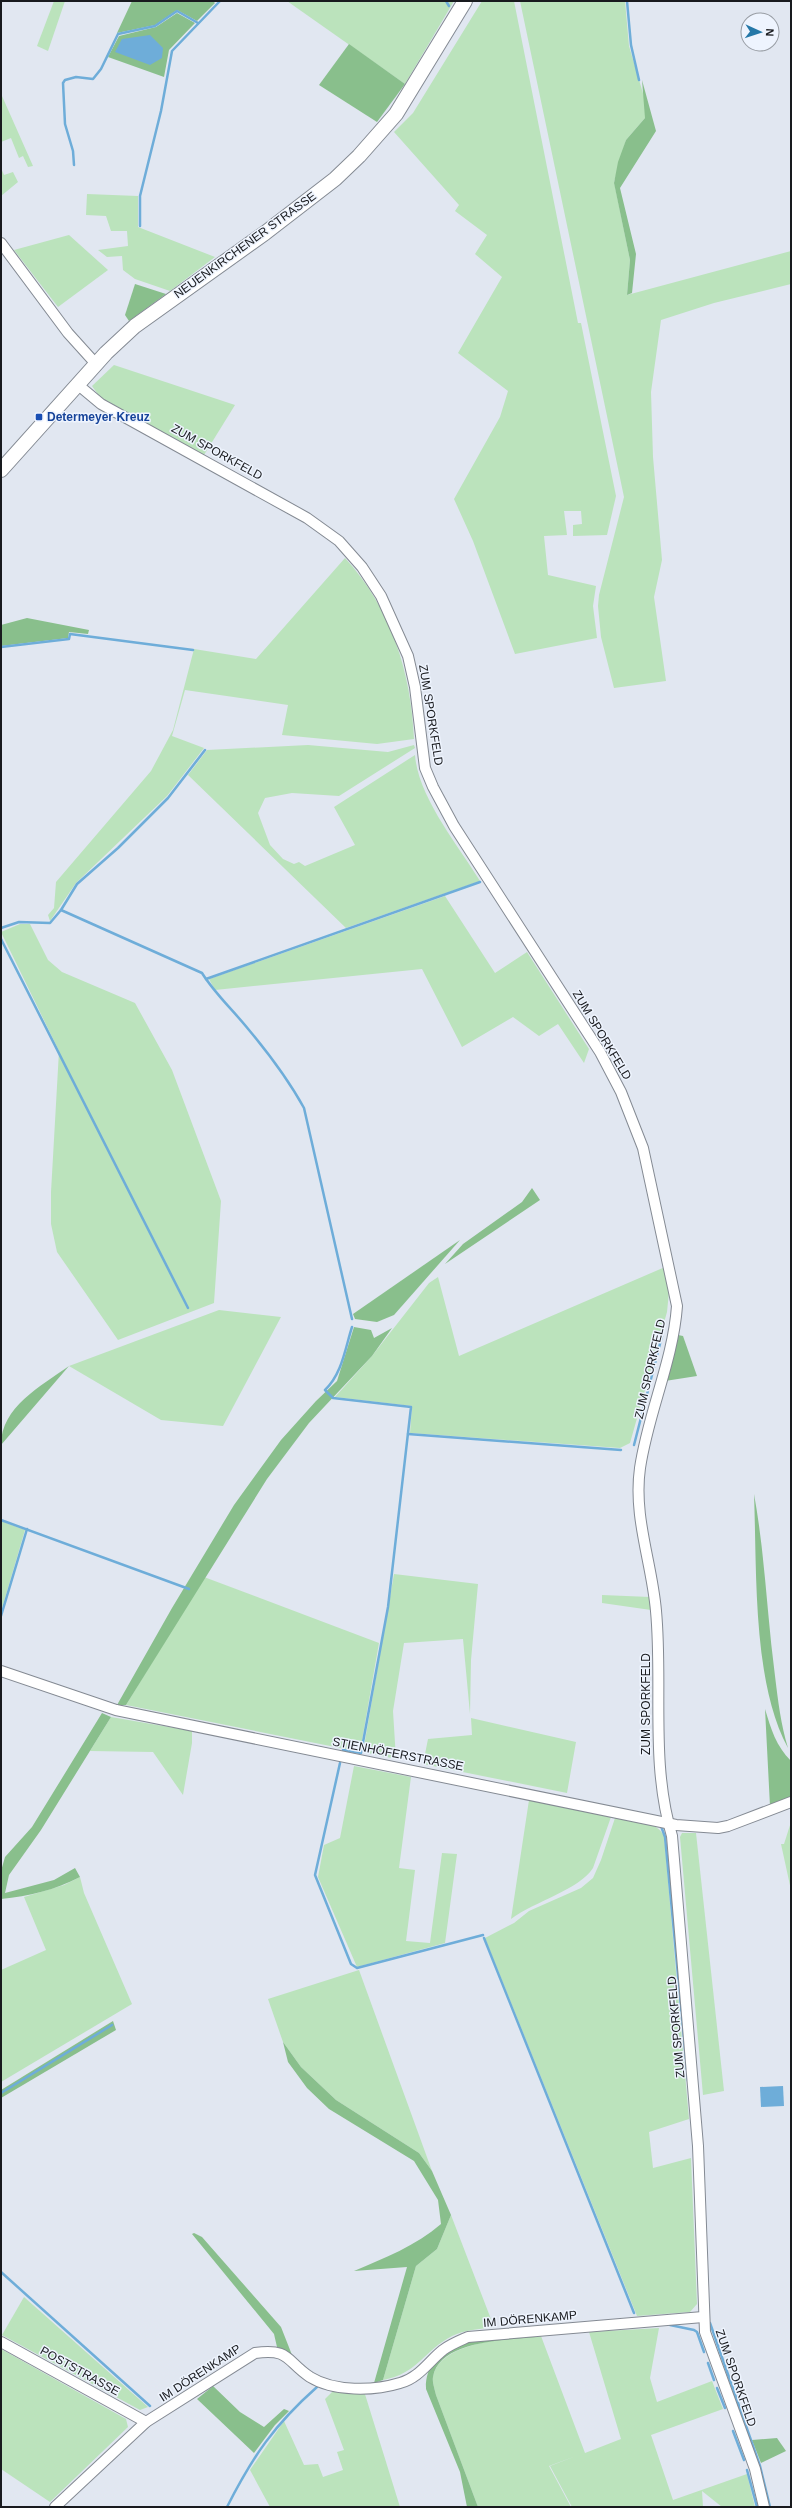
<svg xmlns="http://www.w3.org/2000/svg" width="792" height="2508" viewBox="0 0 792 2508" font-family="Arial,sans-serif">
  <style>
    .green { fill: #bbe3bc }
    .forest { fill: #89bf8c }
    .water { fill: #6eadd9 }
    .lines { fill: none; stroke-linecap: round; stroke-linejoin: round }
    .stream { stroke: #6eadd9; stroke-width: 2.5 }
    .street-casing { stroke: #848a93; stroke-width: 12 }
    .secondary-casing { stroke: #848a93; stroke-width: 16 }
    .street { stroke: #fff; stroke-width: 10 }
    .secondary { stroke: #fff; stroke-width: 14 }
    .transit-dot { fill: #1a4fb4; stroke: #eef4fe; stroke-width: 1.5 }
    .labels { text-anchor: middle; stroke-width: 3; stroke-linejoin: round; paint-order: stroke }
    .street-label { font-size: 12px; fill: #181a1e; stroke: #eef4fe }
    .transit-label { font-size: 12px; font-weight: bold; fill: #164399; stroke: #eef4fe; text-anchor: start }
  </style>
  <rect width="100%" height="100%" fill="#e1e7f1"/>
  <!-- green -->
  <g class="green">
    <path d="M54,1h11l-17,50 -11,-5z"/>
    <path d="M287,1h167l-49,83z"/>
    <path d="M482,1h32l64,322h3l35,173 -9,39 -34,1v-11l9,-1 -1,-13h-17l3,24 -23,1 4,39 48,11 -3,20 4,32 -82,16 -42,-113 -19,-42 46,-82 8,-26 -50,-38 44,-76 -27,-23 12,-19 -32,-24 4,-6 -65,-73 19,-19z"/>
    <path d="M520,1h105l4,45 16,54v18l-19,22 -12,42 16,78 -3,35 164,-44v33l-77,19 -53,17 -10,72 2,65 9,103 -8,37 12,84 -52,7 -13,-51 -3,-31 1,-11 25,-98z"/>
    <path d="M2,96l31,70 -5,1 -5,-11 -4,2 -8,-20 -10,4z"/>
    <path d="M1,168l3,7 9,-3 5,10 -17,14z"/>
    <path d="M87,194l51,2v31l77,30 -45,34 -35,-12 -12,-9 -1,-14 -15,1 -9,-7 30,-4 -1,-15h-16l-5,-15 -20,-1z"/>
    <path d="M69,235l39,35 -50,37 -44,-57z"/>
    <path d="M114,365l121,40 -31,50 -104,-58 -8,-11z"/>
    <path d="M345,558c46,50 66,114 69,181l-37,5 -95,-9 6,-30 -103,-15 -13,46 32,12 -37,48 -91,87 -26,38 -2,-6 6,-7 2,-26 95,-111 22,-41 21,-81 62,10z"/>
    <path d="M308,745l80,7 26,-7 1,3 -76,48 -47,-3 -27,5 -7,15 12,32 13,14 11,5 5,-2 6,4 50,-21 -21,-38 81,-52c3,42 43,90 65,126l-134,47 -158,-153 19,-25z"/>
    <path d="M445,896l50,77 32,-21 62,97 -5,14 -26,-39 -19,12 -26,-19 -51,30 -40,-78 -207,21 -6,-11z"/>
    <path d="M20,924h10l18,36 14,12 73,31 37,67 49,131 -7,102 -96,37 -61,-88 -6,-28v-32l8,-141 -58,-119z"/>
    <path d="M665,1267l4,25 -2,20 -37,131 -10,5 -210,-15 2,-27 -77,-9 37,-41 57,-73 9,-6 21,79z"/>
    <path d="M219,1310l62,7 -58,109 -62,-6 -92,-54z"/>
    <path d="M1,1521l24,9 -24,82z"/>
    <path d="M394,1574l84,10 -7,76 -1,54 -7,-75 -59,4 -11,68 3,48 -33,-7z"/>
    <path d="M204,1577l175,66 -19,109 -234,-47z"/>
    <path d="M602,1595l48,2 1,13 -49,-7z"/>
    <path d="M111,1717l81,14v12l-9,52 -30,-43 -63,-1z"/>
    <path d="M471,1718l105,24 -9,51 -144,-29 5,-25 44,-4z"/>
    <path d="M354,1766l57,11 -12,91 16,2 -9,71 24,2 12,-90 15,1 -12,89 -88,24 -39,-90 6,-32 16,-7z"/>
    <path d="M529,1800l82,17 -18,51c-14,22 -58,33 -82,51z"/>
    <path d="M615,1818c16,3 42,2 49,18l25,283 -40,13 4,36 38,-10 6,146 -7,8 -53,4 -152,-378 29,-15 15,-12 52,-23 12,-10 8,-18z"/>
    <path d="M791,1822v68l-10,-46h3z"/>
    <path d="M682,1833h14l28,258 -21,4 -23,-258z"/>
    <path d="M80,1877l4,16 48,111 -131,78v-112l45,-20 -22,-53 40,-12z"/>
    <path d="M359,1970l73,201 -13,-18 -83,-53 -35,-33 -18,-25 -15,-43z"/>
    <path d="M451,2215l43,112c-15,2 -29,3 -42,9 -29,15 -33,37 -69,44l33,-114 21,-17z"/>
    <path d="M24,2297l124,110 -8,3 -138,-75z"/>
    <path d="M659,2328l-9,50 7,24 55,-21 11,28 -72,26 22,65 74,-26 8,33h-33l-20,-16 1,16h-131l-22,-41 26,-10 -27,10 22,41h-93l-42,-112c-1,-5 -4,-13 -3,-18 6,-36 79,-39 108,-41l44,117 36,-14 -32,-107z"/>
    <path d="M1,2349l125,70 2,8 -78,75 -49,-33z"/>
    <path d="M335,2389l29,2 36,116h-130l-20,-37 34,-49 20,44 14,-1 5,13 20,-7 -6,-18 7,-2 -19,-51z"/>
  </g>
  <!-- forest -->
  <g class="forest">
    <path d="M132,1h81l2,2 -18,18 -20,-11 -22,15 -38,8z"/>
    <path d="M177,13l18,10 -26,27 -5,27 -56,-20 11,-21 37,-9z"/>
    <path d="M349,44l56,40 -28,38 -58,-37z"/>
    <path d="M642,80l14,51 -36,57 16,66 -4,39 -5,2 3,-35 -16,-77 4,-21 8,-22 19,-22z"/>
    <path d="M135,284l31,10 -37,27 -4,-6z"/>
    <path d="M27,618l62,12 -1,4 -19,-2 -1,6 -67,8v-21z"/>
    <path d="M532,1188l8,12 -95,64 18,-20 59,-42z"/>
    <path d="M460,1240l-66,75 -17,7 -22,-3 -2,-5z"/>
    <path d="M354,1327l17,3 3,8 18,-10 -20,28 -63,67 -42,56 -141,226h-9l55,-97 62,-103 47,-65 35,-39 21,-20z"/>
    <path d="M678,1335l5,1 14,40 -32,5z"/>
    <path d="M69,1366l-68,79c0,-38 40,-59 68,-79z"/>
    <path d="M754,1494c11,60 13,122 21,182 3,25 6,49 13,72 -36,-66 -31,-178 -34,-254z"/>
    <path d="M765,1709c6,20 11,37 26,52v36l-21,9z"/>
    <path d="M102,1713l9,4 -70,113 -32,45 -4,18 49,-13 21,-12 5,9c-25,13 -51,19 -79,22v-28l4,-14 27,-30z"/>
    <path d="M113,2021l3,9 -115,68v-8z"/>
    <path d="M283,2042l18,25 35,33 83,53 13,18 19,44 -14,34 -21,17 -33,114 -9,3 33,-116 -53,4c30,-13 62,-25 87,-47l-3,-24 -24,-39 -85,-52 -22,-21 -19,-26z"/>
    <path d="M194,2233l8,4 79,90 11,28 -15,-8 -3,-13 -82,-100z"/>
    <path d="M536,2335v2c-28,3 -97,3 -103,40 -1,5 2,13 3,18l42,112h-11l-7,-35 -34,-83c-1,-55 71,-51 110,-54z"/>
    <path d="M213,2386l27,26 24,15 20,-18 5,2 -14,14 -21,28 -57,-54z"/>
    <path d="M777,2438l9,13 -25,12 -9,-23z"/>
  </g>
  <!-- water -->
  <g class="water">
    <path d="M150,35l13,13 -1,10 -12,7 -35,-13 7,-13z"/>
    <path d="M783,2086l1,20 -23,1 -1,-20z"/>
  </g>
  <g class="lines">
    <!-- stream -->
    <g class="stream">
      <path d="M446,1l3,5"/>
      <path d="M627,1l4,44 8,35"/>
      <path d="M74,165l-1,-14 -8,-27 -2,-41 2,-3 11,-3 17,2 8,-10 17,-35 37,-8 22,-15 21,12"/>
      <path d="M140,226v-30l21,-85 11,-60 48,-50"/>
      <path d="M1,647l68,-8 1,-5 123,16"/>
      <path d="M61,910l16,-26 41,-36 50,-50 37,-48"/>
      <path d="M1,928l18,-6 31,1 11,-13 141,63c13,21 31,37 47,57 20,24 40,51 55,78l48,211"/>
      <path d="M1,939l187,369"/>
      <path d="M206,979l274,-97"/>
      <path d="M408,1434l213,16"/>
      <path d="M634,1445l28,-109"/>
      <path d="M1,1520l188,69"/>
      <path d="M1,1616l26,-87"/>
      <path d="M343,1750l18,3 27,-146 23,-200 -78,-9 -8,-8c17,-16 20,-41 27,-63"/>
      <path d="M340,1763l-25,112 36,89 6,4 126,-33"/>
      <path d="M661,1826l4,11 23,244"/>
      <path d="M484,1938l150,375"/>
      <path d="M1,2093l111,-68"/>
      <path d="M1,2272l149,134"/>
      <path d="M710,2323l50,143 10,41"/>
      <path d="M670,2325l24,5 3,2 7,20"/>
      <path d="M708,2363l6,17"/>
      <path d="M717,2388l8,20"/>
      <path d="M733,2431l11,29"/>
      <path d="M747,2470l10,37"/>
      <path d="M227,2507c26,-51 47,-82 90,-120"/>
    </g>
    <defs>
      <g id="street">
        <path d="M1,243l67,90 28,31"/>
        <path d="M77,384l24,20 206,114 32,23 23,26 19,29 27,60 7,31 10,81 8,19 21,39 146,226 21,40 22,56 34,158c-4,55 -29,107 -37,162 -7,49 12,95 16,143 7,75 -6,152 16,225l26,310 7,186 50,137 9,38"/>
        <path d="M1,1671l115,39 560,115 42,3 10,-2 63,-24"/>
        <path d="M1,2342l145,80"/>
        <path d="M55,2507l91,-85 109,-69c35,-5 31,8 55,24 24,15 64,14 90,6 19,-5 29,-22 43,-33 8,-6 16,-9 25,-13l235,-20"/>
      </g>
      <path id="secondary" d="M1,470l105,-117 29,-27 130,-93 70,-54 24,-23 37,-42 69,-113"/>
    </defs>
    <!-- street casing -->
    <use href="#street" class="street-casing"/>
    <!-- secondary casing -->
    <use href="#secondary" class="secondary-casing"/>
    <!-- street -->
    <use href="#street" class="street"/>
    <!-- secondary -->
    <use href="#secondary" class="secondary"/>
  </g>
  <!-- markers -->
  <rect class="transit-dot" x="35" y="413" width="8" height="8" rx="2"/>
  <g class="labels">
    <!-- street labels -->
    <g class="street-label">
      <text transform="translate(245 245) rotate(-36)" y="4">NEUENKIRCHENER STRASSE</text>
      <text transform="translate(217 452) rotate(29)" y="4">ZUM SPORKFELD</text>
      <text transform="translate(431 715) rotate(81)" y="4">ZUM SPORKFELD</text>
      <text transform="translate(602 1035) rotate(59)" y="4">ZUM SPORKFELD</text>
      <text transform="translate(650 1369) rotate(-77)" y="4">ZUM SPORKFELD</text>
      <text transform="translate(646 1704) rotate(-90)" y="4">ZUM SPORKFELD</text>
      <text transform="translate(398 1754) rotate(11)" y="4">STIENHÖFERSTRASSE</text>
      <text transform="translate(676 2027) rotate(-95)" y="4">ZUM SPORKFELD</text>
      <text transform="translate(530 2319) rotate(-5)" y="4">IM DÖRENKAMP</text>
      <text transform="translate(80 2371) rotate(29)" y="4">POSTSTRASSE</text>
      <text transform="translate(200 2373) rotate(-33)" y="4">IM DÖRENKAMP</text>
      <text transform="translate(736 2378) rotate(71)" y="4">ZUM SPORKFELD</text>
    </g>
    <!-- transit labels -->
    <g class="transit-label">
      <text x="47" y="421">Determeyer Kreuz</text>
    </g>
  </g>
  <!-- border -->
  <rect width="792" height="2508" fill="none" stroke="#181a1e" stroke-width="4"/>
  <!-- north arrow -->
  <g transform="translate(760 32) rotate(93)"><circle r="19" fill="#eef4fe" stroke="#989da4"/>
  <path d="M0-3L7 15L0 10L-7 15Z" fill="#2578a8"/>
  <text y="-6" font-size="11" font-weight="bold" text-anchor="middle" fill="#181a1e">N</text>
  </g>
</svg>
